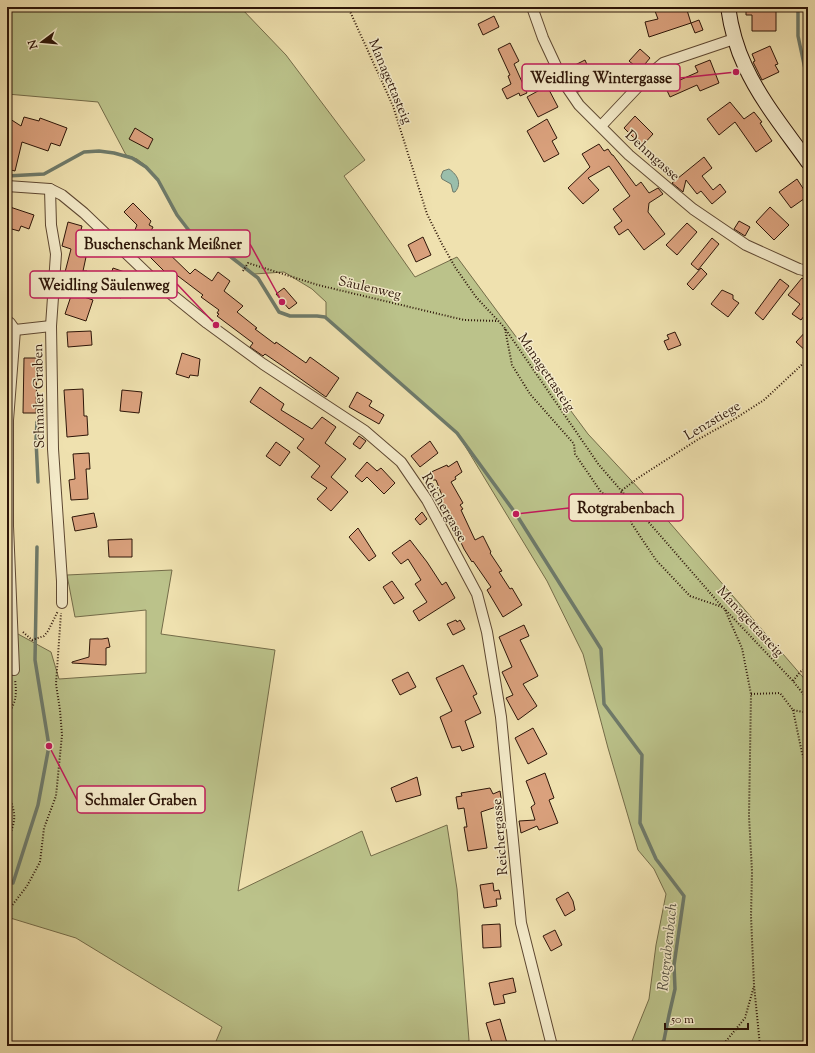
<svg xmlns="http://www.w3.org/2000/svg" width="815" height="1053" viewBox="0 0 815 1053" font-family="'Sorts Mill Goudy',serif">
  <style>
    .green { fill: #bbc28a; stroke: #746c49 }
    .water { fill: #9abeab; stroke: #6e7a6a }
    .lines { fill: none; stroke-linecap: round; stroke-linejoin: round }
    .stream { stroke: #6e7a6a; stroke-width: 3.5 }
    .building { fill: #daa17d; stroke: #2d1508 }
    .minor-casing { stroke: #5e4832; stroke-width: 12 }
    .secondary-casing { stroke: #2d1508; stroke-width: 16 }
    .path { stroke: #2d1508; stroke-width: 2; stroke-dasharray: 1 2; stroke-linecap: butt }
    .minor { stroke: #f5eccb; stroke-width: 10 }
    .secondary { stroke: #f5eccb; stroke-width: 14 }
    .labels { text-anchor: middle; stroke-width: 3; stroke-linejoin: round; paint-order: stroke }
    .street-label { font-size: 14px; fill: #2d1508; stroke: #f5eccb }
    .water-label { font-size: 15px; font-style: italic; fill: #535041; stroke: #f5eccb }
    .leader { fill: none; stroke: #c2185b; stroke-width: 1.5 }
    .callout-dot { fill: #c2185b; stroke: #f5eccb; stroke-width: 1.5 }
    .callout { fill: #f5eccb; stroke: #c2185b; stroke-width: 1.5 }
    .callout-label { font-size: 15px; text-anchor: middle; font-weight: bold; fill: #2d1508 }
  </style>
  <rect width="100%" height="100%" fill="#efe1af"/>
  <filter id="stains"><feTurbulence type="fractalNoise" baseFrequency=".005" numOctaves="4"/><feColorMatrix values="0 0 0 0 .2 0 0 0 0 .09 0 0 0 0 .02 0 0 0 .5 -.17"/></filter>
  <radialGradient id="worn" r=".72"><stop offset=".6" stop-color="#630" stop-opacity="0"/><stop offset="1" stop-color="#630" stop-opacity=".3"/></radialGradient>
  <!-- green -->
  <g class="green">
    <path d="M7,7h233l46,48 79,105 -21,16 71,101 42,-20 131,177 69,74 151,175v363h-178l19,-47 7,-54 10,-51 -12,-25 -16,-19 -30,-102 -25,-94 -36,-73 -91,-150 -130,-112v-17l-14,-13 -28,-17 -30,2 -24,-19 -34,-16 -23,-29 -15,-31 -13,-14 -8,-6 -11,-4 -28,-53 -91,-8z"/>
    <path d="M172,570l-11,64 114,16 -37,241 124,-60 9,25 76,-31 10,64 12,151 -1,6h-254l8,-19 -146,-89 -69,-21v-255h2l-2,-34 44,24 8,27 87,-6v-63l-71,7 -8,-42z"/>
  </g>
  <!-- water -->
  <path class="water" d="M449,169c9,6 13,15 6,23h-2l-2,-8 -9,-5 -1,-3 2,-5z"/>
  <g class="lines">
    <!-- stream -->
    <g class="stream">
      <path d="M798,7v29l10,47"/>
      <path d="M7,176l37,-2 40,-22 15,-1 15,2 18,5 14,9 12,13 19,35 20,26 34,16 27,21 21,34 11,4h27l8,1 132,116 59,81 85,135 3,55 38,51 -2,68 16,36 28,37 -10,69 1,24 -6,26 -5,25 -4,6"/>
      <path d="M37,422l-1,18 2,42"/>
      <path d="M13,883l25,-78 11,-59 -14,-86 2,-113"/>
    </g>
  </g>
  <!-- building -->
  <g class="building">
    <path d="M666,7h20l5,16 -42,14 -4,-15 13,-3 -3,-8z"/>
    <path d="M746,7h30v24h-24v-16h-6z"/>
    <path d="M494,16l5,11 -16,8 -5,-11z"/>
    <path d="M699,20l4,10 -8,3 -4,-10z"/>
    <path d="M510,43l9,18 -5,3 13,29 -7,3 -1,-3 -12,6 -5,-10 9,-5 -3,-8 2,-1 -12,-26z"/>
    <path d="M770,46l8,18 -3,1 4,7 -17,8 -9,-18 2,-1 -3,-7z"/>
    <path d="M640,49l10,9 -10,12 -11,-9z"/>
    <path d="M585,60l10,23 -17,9 -13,-22z"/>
    <path d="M710,60l9,23 -19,8 -3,-6 -27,12 -7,-15 15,-7 2,5 18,-8 -3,-6z"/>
    <path d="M547,86l11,21 -20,10 -11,-20z"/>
    <path d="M730,102l14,17 10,-7 8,10 -2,1 12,18 -16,11 -21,-30 -16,13 -12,-16z"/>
    <path d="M635,116l18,18 -11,12 -18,-18z"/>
    <path d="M7,117l14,9 3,-9 15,4 1,-3 27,10 -7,18 -9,-3 -3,8 -26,-9 -7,29 -8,-2z"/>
    <path d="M547,119l10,19 -5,3 7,13 -15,8 -17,-31z"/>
    <path d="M135,128l18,11 -5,10 -19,-10z"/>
    <path d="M599,144l5,7 4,-2 4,6h1l23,31 5,-4 8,11 9,-5 5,6 -14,9 -1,9 17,22 -21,16 -16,-21 -9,6 -5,-8 8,-6 -9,-12 17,-13 -21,-30 -21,12 11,12 -16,14 -15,-16 22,-21 -8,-13z"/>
    <path d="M704,157l8,11 -10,8 11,14 7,-6 6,8 -14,12 -11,-13 -4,3 -11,-14 -3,12 -11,-9z"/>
    <path d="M797,179l11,17 -17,12 -12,-16z"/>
    <path d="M133,203l18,18 -2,4 4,2 -5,10 13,11 1,-1 28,27 5,-5 17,12 6,-9 12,9 -6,10 19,15 -6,6 20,16 -2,1 20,15 1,-2 30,21 4,-6 29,21 -13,19 -42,-30 -19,-13 -2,2 -13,-9 3,-4 -36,-27 2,-2 -2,-1 2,-3 -18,-13 2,-2 -29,-22 -4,4 -22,-22 -1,2 -6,-5 2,-4 -13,-6 7,-17 -13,-13z"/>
    <path d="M7,206l27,9 -5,14 -8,-3 -2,5 -11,-3 1,-6h-2z"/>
    <path d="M770,207l19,18 -15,15 -18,-18z"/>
    <path d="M739,221l11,6 -5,9 -11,-7z"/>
    <path d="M68,222l14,4 -3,12 4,1 -4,16 7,2 -3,14h4l-6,25 12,4 -7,21 -21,-7 10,-30h-2l1,-5 -10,-3 7,-27 -9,-3z"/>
    <path d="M687,223l10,9 -20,23 -11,-10z"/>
    <path d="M423,237l8,18 -15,7 -8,-17z"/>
    <path d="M712,238l7,6 -21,26 -7,-6z"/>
    <path d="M113,268l17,6 -9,24 -16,-6z"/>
    <path d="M701,268l6,6 -14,16 -6,-6z"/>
    <path d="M802,278l6,6v27l-7,9 -9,-6 8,-10 -12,-9z"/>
    <path d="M780,279l9,7 -26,34 -8,-7z"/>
    <path d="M284,288l13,15 -8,6 -13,-15z"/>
    <path d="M722,290l11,5v4l6,4 -11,14 -17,-13z"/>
    <path d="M808,329v24l-12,-11z"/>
    <path d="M91,331l1,14 -24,2 -1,-15z"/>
    <path d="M675,332l6,13 -13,5 -4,-9 5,-2 -2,-4z"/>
    <path d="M182,353l18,6 -2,17 -8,-1 -1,3 -13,-4z"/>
    <path d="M24,358h13l-1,55h-13z"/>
    <path d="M260,387l24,17 -3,6 31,19 10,-12 14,10 -11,16 21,16 -15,18 17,15 -17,19 -14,-12 10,-11 -16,-11 9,-11 -23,-18 7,-9 -54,-37z"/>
    <path d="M83,389l1,27h3l1,19 -21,2 -3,-47z"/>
    <path d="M122,390l20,2 -3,21 -19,-2z"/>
    <path d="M357,392l15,9 -3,5 15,9 -5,9 -30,-17z"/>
    <path d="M359,436l7,5 -6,8 -7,-5z"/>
    <path d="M430,441l8,12 -18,14 -9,-11z"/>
    <path d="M276,442l14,10 -10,14 -14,-10z"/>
    <path d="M89,453l1,16h-4l2,30 -17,1 -2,-20 6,-1 -2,-25z"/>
    <path d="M457,461l5,11 -7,5 1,2 -5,3 12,21 -3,2 3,4 -2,1 14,30 8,-4 8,16 -1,1 12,18 -3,1 11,17 2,-1 10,17 -19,12 -16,-27 4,-3 -18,-26 -1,1 -8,-13 -9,-19 1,-1 -17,-29 4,-2 -7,-18h-3l-4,-7 18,-8 1,2z"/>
    <path d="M367,462l10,9 4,-3 14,15 -11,11 -17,-17 -5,5 -7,-6z"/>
    <path d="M422,512l5,7 -7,6 -5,-6z"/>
    <path d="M94,513l3,14 -22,4 -3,-14z"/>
    <path d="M358,528l18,28 -7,5 -20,-24z"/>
    <path d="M132,539v18h-23l-1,-17z"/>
    <path d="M410,540l17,22 15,23 4,-3 9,16 -36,23 -6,-10 14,-9 -12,-18 6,-4 -13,-21 -7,5 -9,-11z"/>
    <path d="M392,581l12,17 -10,6 -11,-17z"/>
    <path d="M456,620l1,2 3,-2 5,9 -12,6 -6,-11z"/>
    <path d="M524,625l5,11 -9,4 18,36 -15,8 14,22 -19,14 -12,-22 7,-3 -11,-23 10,-5 -13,-30z"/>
    <path d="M108,638l2,9 -4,1v17l-34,-2v-1l17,-5 1,-18h12z"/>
    <path d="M463,665l14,29 -4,2 8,17 -16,8 9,26 -12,4 -2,-5 -8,2 -12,-31 12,-6 -16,-33z"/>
    <path d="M408,672l8,15 -16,8 -8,-15z"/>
    <path d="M533,728l14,26 -19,10 -13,-26z"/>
    <path d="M545,773l9,25 -5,2 9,23 -19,7 -2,-4 -16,7 -2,-12 16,-1 -4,-13 4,-3 -9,-23z"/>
    <path d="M417,777l4,18 -25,7 -5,-14z"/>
    <path d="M490,788l3,6 7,-3 2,14 -21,7 6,36 -19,3 -4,-24h3l-3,-19 -6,1 -2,-12 6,-1 -1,-3z"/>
    <path d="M493,883l1,8 5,-1 2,9h-5l1,7 -13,2 -4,-23z"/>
    <path d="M568,892l5,9 2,9 -10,6 -9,-17z"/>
    <path d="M500,924l1,23 -18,1 -1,-23z"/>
    <path d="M555,930l7,15 -11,6 -8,-15z"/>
    <path d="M513,978l3,14 -13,3 2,8 -11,2 -5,-22z"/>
    <path d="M500,1019l7,24 -14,3 -7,-23z"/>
  </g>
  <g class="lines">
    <defs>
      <g id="minor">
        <path d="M532,7l11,31 21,45 15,22 50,50 64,54 53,36 53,24 9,2"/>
        <path d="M601,126l49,-52 13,-11 71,-24"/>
        <path d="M7,186l43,3 12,6 22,18 71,68 52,42 56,41 102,67 36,31 26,38 50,94 10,38 14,85 20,206 31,123"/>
        <path d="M50,189l1,36 5,29 -5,72 2,123 9,132v22"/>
        <path d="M7,321l3,2 5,7 36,-4"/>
        <path d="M14,670l-6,-144v-106l7,-90"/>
      </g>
      <path id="secondary" d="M728,7c3,21 8,40 17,59 16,35 41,65 63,96"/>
    </defs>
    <!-- minor casing -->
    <use href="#minor" class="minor-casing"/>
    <!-- secondary casing -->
    <use href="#secondary" class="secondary-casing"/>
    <!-- path -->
    <g class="path">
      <path d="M348,7l45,99 34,108 15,30 13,23 21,30 28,30 95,138 119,137 75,79 15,19"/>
      <path d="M243,271l5,-8 70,22 146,35 34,1"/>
      <path d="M505,329l7,36 18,29 44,50 1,10 26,38 25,16 6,16 24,36 34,36 32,11"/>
      <path d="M626,507l-5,-16 17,-13 59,-38 36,-20 31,-20 44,-41"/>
      <path d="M725,610l17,38 9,46 -2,122 3,56 -1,44 3,69 6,61"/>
      <path d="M23,632l9,8 12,-4 4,-5 10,-20"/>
      <path d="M793,681l7,-9 8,-5"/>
      <path d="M751,694l29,-1 13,17 15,3"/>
      <path d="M793,710l9,43 6,15"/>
      <path d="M7,716c9,-14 10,-20 8,-37"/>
      <path d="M7,842c9,-23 10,-25 1,-48"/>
      <path d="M7,912l20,-26 13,-24 4,-34 12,-32 6,-61 -2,-25 -4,-26 5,-71"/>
      <path d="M722,1046l23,-28 9,-32"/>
    </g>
    <!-- minor -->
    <use href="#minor" class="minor"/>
    <!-- secondary -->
    <use href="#secondary" class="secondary"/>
  </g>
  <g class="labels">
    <!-- street labels -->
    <g class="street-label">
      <text transform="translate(391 81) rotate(67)" y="5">Managettasteig</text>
      <text transform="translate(653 155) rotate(42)" y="5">Dehmgasse</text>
      <text transform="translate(370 287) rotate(13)" y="5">Säulenweg</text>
      <text transform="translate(547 372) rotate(56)" y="5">Managettasteig</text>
      <text transform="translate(38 396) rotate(-91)" y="5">Schmaler Graben</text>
      <text transform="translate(712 420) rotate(-31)" y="5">Lenzstiege</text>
      <text transform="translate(445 507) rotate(60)" y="5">Reichergasse</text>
      <text transform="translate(751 621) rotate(47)" y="5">Managettasteig</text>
      <text transform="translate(499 837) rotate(-95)" y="5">Reichergasse</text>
    </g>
    <!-- water labels -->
    <g class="water-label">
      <text transform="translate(667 947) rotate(-84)" y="5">Rotgrabenbach</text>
    </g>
  </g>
  <!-- callouts -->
  <path class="leader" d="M736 72L680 78M282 302L250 244M216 325L177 284M516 514L569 508M49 746L77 800"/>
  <g class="callout-dot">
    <circle cx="736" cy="72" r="4"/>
    <circle cx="282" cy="302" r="4"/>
    <circle cx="216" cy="325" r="4"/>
    <circle cx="516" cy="514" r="4"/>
    <circle cx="49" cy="746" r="4"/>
  </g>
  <g class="callout">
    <rect x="522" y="64" width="158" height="27" rx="4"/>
    <rect x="76" y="230" width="174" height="27" rx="4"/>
    <rect x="30" y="271" width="147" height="27" rx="4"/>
    <rect x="569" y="494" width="114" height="27" rx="4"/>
    <rect x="77" y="786" width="128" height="27" rx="4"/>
  </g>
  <g class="callout-label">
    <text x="601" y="83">Weidling Wintergasse</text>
    <text x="163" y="249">Buschenschank Meißner</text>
    <text x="104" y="290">Weidling Säulenweg</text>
    <text x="626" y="513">Rotgrabenbach</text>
    <text x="141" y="805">Schmaler Graben</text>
  </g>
  <!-- margin -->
  <rect width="815" height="1053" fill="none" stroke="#efe1af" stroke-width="24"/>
  <rect x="8" y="8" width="799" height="1037" fill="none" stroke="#2d1508" stroke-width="2"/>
  <rect x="12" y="12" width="791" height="1029" fill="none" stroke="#2d1508"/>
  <!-- north arrow -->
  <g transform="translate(42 42) rotate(254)" stroke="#f5eccb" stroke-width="3" paint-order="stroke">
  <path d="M0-3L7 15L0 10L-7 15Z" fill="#2d1508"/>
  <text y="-6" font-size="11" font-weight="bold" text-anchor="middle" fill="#2d1508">N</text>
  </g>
  <!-- scale -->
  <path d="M665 1023v6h83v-6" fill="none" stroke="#2d1508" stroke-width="2"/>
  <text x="671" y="1023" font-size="12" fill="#2d1508" stroke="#f5eccb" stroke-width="3" paint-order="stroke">50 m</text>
  <rect width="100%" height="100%" filter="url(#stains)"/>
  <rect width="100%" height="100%" fill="url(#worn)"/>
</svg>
